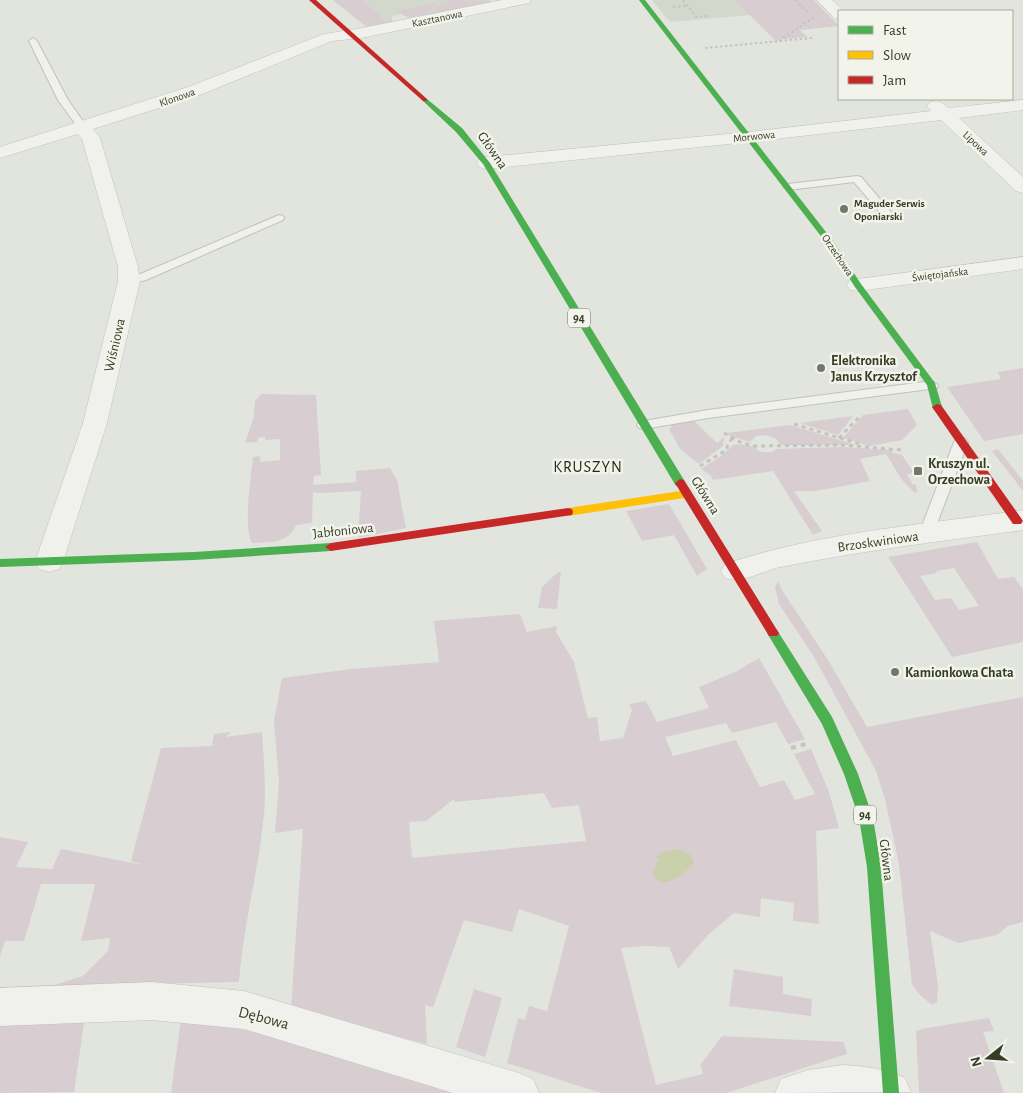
<svg xmlns="http://www.w3.org/2000/svg" width="1023" height="1093" viewBox="0 0 1023 1093" font-family="'Alegreya Sans',sans-serif">
  <style>
    .built { fill: #d3d7cc }
    .green { fill: #d8ced2; fill-rule: evenodd }
    .water { fill: #cad0ab }
    .lines { fill: none; stroke-linecap: round; stroke-linejoin: round }
    .lane-casing { stroke: #c0c2bc; stroke-width: 2 }
    .street-casing { stroke: #c0c2bc; stroke-width: 1 }
    .path-far2 { stroke: #c4c5bf; stroke-width: 2; stroke-dasharray: 2.5 2.5; stroke-linecap: butt }
    .path-far1 { stroke: #c4c5bf; stroke-width: 3; stroke-dasharray: 4 4; stroke-linecap: butt }
    .path { stroke: #c4c5bf; stroke-width: 4; stroke-dasharray: 5 5; stroke-linecap: butt }
    .lane { fill: #f0f1ed; fill-rule: evenodd }
    .street { fill: #f0f1ed; fill-rule: evenodd }
    .fast { fill: #4caf50; fill-rule: evenodd }
    .slow { fill: #ffc107; fill-rule: evenodd }
    .jam { fill: #c62828; fill-rule: evenodd }
    .poi-dot { fill: #727766; stroke: #f2f4eb; stroke-width: 2 }
    .labels { text-anchor: middle; stroke-width: 5; stroke-linejoin: round; paint-order: stroke }
    .far-street-label { font-size: 11px; fill: #363d25; stroke: #f2f4eb }
    .far-poi-label { font-size: 11px; font-weight: bold; fill: #363d25; stroke: #f2f4eb; text-anchor: start }
    .shield { fill: #f2f4eb; stroke: #6e7460; stroke-width: 1 }
    .shield-label { font-size: 12px; font-weight: bold; fill: #363d25 }
    .street-label { font-size: 14px; fill: #363d25; stroke: #f2f4eb }
    .poi-label { font-size: 14px; font-weight: bold; fill: #363d25; stroke: #f2f4eb; text-anchor: start }
    .quarter-label { font-size: 16px; letter-spacing: 1px; fill: #262d18; stroke: #f2f4eb }
    .near-street-label { font-size: 16px; fill: #363d25; stroke: #f2f4eb }
  </style>
  <rect width="100%" height="100%" fill="#e2e4de"/>
  <!-- built -->
  <g class="built">
    <path d="M333,0h154l4,3 -77,15 -13,-4 -9,2v6l-25,5z"/>
    <path d="M652,0h82l16,15 -80,7z"/>
  </g>
  <!-- green -->
  <g class="green">
    <path d="M333,0h29l20,17 -3,1 4,3 9,-1v2l-25,5z"/>
    <path d="M451,0h11l3,2 25,-2 1,3 -61,12 13,-13z"/>
    <path d="M734,0h80l25,26 -39,4 7,7 -32,3z"/>
    <path d="M437,3c-13,13 -22,22 -40,8z"/>
    <path d="M1023,368v66l-39,7 -37,-54 54,-8 -3,-7z"/>
    <path d="M261,394l55,1 5,80 -7,1 -1,9 43,-3v-11l34,-3 7,12 9,48 -48,10 3,-47 -42,2 -6,-1 -1,31 -16,2c-8,19 -26,17 -44,18 -9,-12 -1,-68 1,-86l7,-1v6l20,-2v-21l-15,1v-3l-7,1 -1,4 -12,1 9,-27 1,-15z"/>
    <path d="M908,409l9,16 -15,15 -33,6 -26,-8 20,-23z"/>
    <path d="M853,416l-15,19 -38,-12z"/>
    <path d="M687,421h7l23,22 7,-6 -1,9 -24,18 -19,-15 -11,-20 3,-4z"/>
    <path d="M790,425l66,20h-76c-4,-10 -15,-10 -24,-9l-6,6 -20,-6 -3,-3z"/>
    <path d="M738,444l19,3 -1,2c5,4 12,4 18,2l2,-2 65,-2 51,3v3l10,2 12,18 -7,1 6,11 3,-1 1,8 -2,1 -13,-13 -16,-26 -26,5 10,22 -54,10h-22l28,40 -9,4 -40,-64 -60,9 -3,-5 -9,-6 20,-13 12,-11z"/>
    <path d="M998,449l25,32v10l-31,-40z"/>
    <path d="M669,504l38,65 -10,7 -23,-41 -32,6 -16,-30z"/>
    <path d="M977,542l21,37 16,-2 9,12v53l-71,15 -64,-100zM954,568l25,38h-1l-19,4 -8,-12 -16,2 -15,-24 17,-3 -1,-2z"/>
    <path d="M561,571l-4,38 -19,-1 4,-21c7,-5 10,-12 19,-16z"/>
    <path d="M778,581l4,9 46,70 39,67 156,-30v225l-15,4 -11,9 -39,8 -28,-12 8,54 -1,17 -5,3 -12,-10 -8,-10 -13,-121 -14,-65 -9,-28 -63,-116 -34,-51 -4,-16z"/>
    <path d="M520,614l7,18 30,-6 -1,6 18,30 14,56 9,-1 3,24 23,-3 9,-28 -3,-6 17,-3 11,21 52,-14 -10,-21 38,-16 22,-13 46,81 -17,5 -12,-22 -44,11 -6,-10 -61,14 8,19 63,-16 24,47 24,-7 11,20 20,-6 -21,-40 17,-5 18,43 10,36 -23,3 3,93 -26,-3 1,-18 -33,-5 -1,19 -26,-4 -26,22 -30,34 -9,-22 -23,-1 -25,2 35,137 47,-11 -3,-9 22,-29 122,6 3,12 -121,39h-125l-94,-30 11,-45 7,2 4,-14 18,5 22,-85 -50,-17 -7,23 -48,-12 -31,87 -8,-2 2,39 -136,-35 12,-180 -28,4 4,-51 -5,-61 8,-43 69,-9 88,-7 -5,-41zM544,793l8,15 27,-3 7,36 -174,17 -3,-36 17,-1 28,-22 1,3z"/>
    <path d="M231,732l-5,5 36,-5c2,31 5,61 1,92 -6,53 -20,104 -24,158l-188,4 32,-10 25,-25 2,-13 -29,3 14,-57h-54l-17,57h-19l-5,15v-119l28,5 -12,25 36,2 9,-20 82,16 -12,-4 30,-113 51,-2 2,-12z"/>
    <path d="M734,969l49,8v17l29,5 -1,17 -82,-10z"/>
    <path d="M474,989l28,9 -17,59 -29,-10z"/>
    <path d="M85,1017l-11,75 -74,1v-72z"/>
    <path d="M989,1018l5,13 -11,1 21,61h-85l-3,-62 10,-3z"/>
    <path d="M181,1019l87,15 220,59h-317z"/>
  </g>
  <!-- water -->
  <path class="water" d="M680,849l11,6 3,8c-9,10 -18,18 -32,20l-9,-7v-4l6,-13 -4,-2 7,-5z"/>
  <g class="lines">
    <defs>
      <g id="lane">
        <path d="M33,38l4,3 31,59 19,27 -2,2h-6l-21,-29 -29,-59z"/>
        <path d="M857,176l4,1 30,35 1,2 -1,2h-8l-29,-34 -66,8 -5,-3 5,-3z"/>
        <path d="M279,215l4,1 1,2 -1,2 -137,60 -17,4 -6,-3 2,-2 13,-4z"/>
        <path d="M932,381l6,4 -1,3 -229,30 -64,11 -5,-1 -2,-3 2,-3 5,-1 64,-11z"/>
        <path d="M961,437l5,2 2,3 -35,92 -2,4 -5,1 -5,-1 -2,-4 35,-92 2,-3z"/>
      </g>
      <g id="street">
        <path d="M502,0h29l-2,3 -5,1 -162,34 -30,3 -132,54 -107,34 7,9 38,129 2,14 -33,142 -44,139 -4,7 -10,3 -10,-3 -4,-7 48,-139 35,-142v-14l-36,-128 -4,-5 -78,24v-11l188,-60 136,-53 38,-6z"/>
        <path d="M817,0h15l12,11h-5v8l-5,-1z"/>
        <path d="M1023,100v10l-64,8 64,59v16l-7,-2 -75,-71 -193,22 -262,27 -7,-2 -2,-4 2,-4 7,-2 262,-25 183,-21 -4,-5 3,-4c9,-2 12,1 19,6z"/>
        <path d="M1023,257v12l-165,22 -8,-1 -3,-5 3,-5 8,-1z"/>
        <path d="M1023,510v20c-81,11 -163,21 -243,37 -18,4 -37,17 -55,11l-4,-7 4,-7c96,-32 198,-39 298,-54z"/>
        <path d="M152,982l92,9 275,82 14,6 6,14h-86l-209,-64 -92,-9 -152,6v-38z"/>
        <path d="M843,1065c22,1 42,4 62,13l6,14 -136,1 6,-14 27,-9z"/>
      </g>
    </defs>
    <!-- lane casing -->
    <use href="#lane" class="lane-casing"/>
    <!-- street casing -->
    <use href="#street" class="street-casing"/>
    <!-- path-far2 -->
    <g class="path-far2">
      <path d="M683,0l13,17 12,-1"/>
      <path d="M795,0l12,12"/>
      <path d="M673,7l14,-1"/>
      <path d="M779,41l34,-23 -2,-2"/>
      <path d="M705,48l107,-10"/>
    </g>
    <!-- path-far1 -->
    <g class="path-far1">
      <path d="M794,424l69,21"/>
      <path d="M724,433l18,10 13,3 85,-1 63,5"/>
      <path d="M839,438l21,-22"/>
      <path d="M700,466l25,-15 7,-13"/>
    </g>
    <!-- path -->
    <path class="path" d="M791,748l15,-4"/>
    <!-- lane -->
    <use href="#lane" class="lane"/>
    <!-- street -->
    <use href="#street" class="street"/>
    <!-- fast -->
    <g class="fast">
      <path d="M639,0h6l188,241 28,43 74,99 7,24 -1,2h-8l-6,-24 -72,-98 -28,-43z"/>
      <path d="M423,99h4l35,29 28,35 194,317 1,3 -1,3h-8l-193,-322 -27,-32 -33,-31z"/>
      <path d="M331,543l6,4 -6,4 -137,9 -194,7v-8l194,-7z"/>
      <path d="M773,628l4,2 55,87 26,57 15,44 8,49 18,226h-16l-16,-226 -8,-49 -15,-44 -22,-50 -55,-91 2,-3z"/>
    </g>
    <!-- slow -->
    <path class="slow" d="M687,490l4,1 1,3 -1,3 -123,19 -5,-4 5,-4z"/>
    <!-- jam -->
    <g class="jam">
      <path d="M309,0h7l111,99v2h-4z"/>
      <path d="M937,404l4,1 80,113 2,3 -2,3h-8l-81,-117z"/>
      <path d="M680,479l4,1 93,150 2,3 -2,3h-8l-94,-153z"/>
      <path d="M568,508l4,1 1,3 -1,3 -241,36 -6,-4 6,-4z"/>
    </g>
  </g>
  <!-- markers -->
  <g class="poi-dot">
    <circle cx="844" cy="209" r="5"/>
    <circle cx="821" cy="368" r="5"/>
    <rect x="913" y="466" width="10" height="10" rx="2.5"/>
    <circle cx="895" cy="672" r="5"/>
  </g>
  <g class="labels">
    <!-- far-street labels -->
    <g class="far-street-label">
      <text transform="translate(437 18) rotate(-12)" y="4">Kasztanowa</text>
      <text transform="translate(177 97) rotate(-19)" y="4">Klonowa</text>
      <text transform="translate(754 136) rotate(-6)" y="4">Morwowa</text>
      <text transform="translate(976 143) rotate(43)" y="4">Lipowa</text>
      <text transform="translate(838 255) rotate(56)" y="4">Orzechowa</text>
      <text transform="translate(940 274) rotate(-7)" y="4">Świętojańska</text>
    </g>
    <!-- far-poi labels -->
    <g class="far-poi-label">
      <text x="854" y="207">Maguder Serwis<tspan x="854" dy="13">Oponiarski</tspan></text>
    </g>
    <!-- shield labels -->
    <g class="shield">
      <rect x="568" y="308.5" width="22" height="19" rx="4"/>
      <rect x="854" y="805.5" width="22" height="19" rx="4"/>
    </g>
    <g class="shield-label">
      <text x="579" y="322">94</text>
      <text x="865" y="819">94</text>
    </g>
    <!-- street labels -->
    <g class="street-label">
      <text transform="translate(493 150) rotate(55)" y="5">Główna</text>
      <text transform="translate(114 345) rotate(-77)" y="5">Wiśniowa</text>
      <text transform="translate(706 495) rotate(58)" y="5">Główna</text>
      <text transform="translate(343 530) rotate(-6)" y="5">Jabłoniowa</text>
      <text transform="translate(878 541) rotate(-8)" y="5">Brzoskwiniowa</text>
      <text transform="translate(887 860) rotate(83)" y="5">Główna</text>
    </g>
    <!-- poi labels -->
    <g class="poi-label">
      <text x="831" y="365">Elektronika<tspan x="831" dy="16">Janus Krzysztof</tspan></text>
      <text x="928" y="468">Kruszyn ul.<tspan x="928" dy="16">Orzechowa</tspan></text>
      <text x="905" y="677">Kamionkowa Chata</text>
    </g>
    <!-- quarter labels -->
    <g class="quarter-label">
      <text x="588" y="472">KRUSZYN</text>
    </g>
    <!-- near-street labels -->
    <g class="near-street-label">
      <text transform="translate(264 1017) rotate(15)" y="6">Dębowa</text>
    </g>
  </g>
  <!-- legend -->
  <rect x="838" y="10" width="175" height="90" fill="#f2f4eb" stroke="#a7ab9c"/>
  <rect x="848" y="26" width="25" height="8" fill="#4caf50" stroke="#a7ab9c"/>
  <text x="883" y="35" font-size="15" fill="#363d25">Fast</text>
  <rect x="848" y="51" width="25" height="8" fill="#ffc107" stroke="#a7ab9c"/>
  <text x="883" y="60" font-size="15" fill="#363d25">Slow</text>
  <rect x="848" y="76" width="25" height="8" fill="#c62828" stroke="#a7ab9c"/>
  <text x="883" y="85" font-size="15" fill="#363d25">Jam</text>
  <!-- north arrow -->
  <g transform="translate(988 1058) rotate(253)" stroke="#f2f4eb" stroke-width="4" paint-order="stroke">
  <path d="M0-4L9 19L0 12L-9 19Z" fill="#363d25"/>
  <text y="-8" font-size="14" font-weight="bold" text-anchor="middle" fill="#363d25">N</text>
  </g>
</svg>
